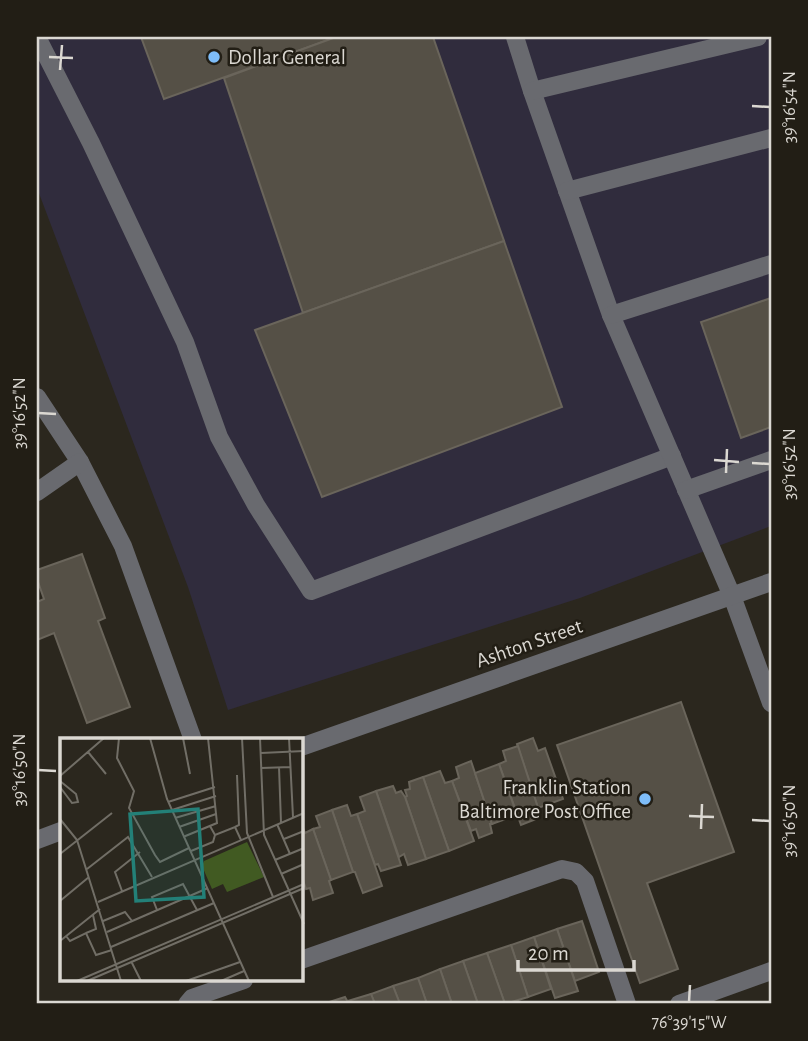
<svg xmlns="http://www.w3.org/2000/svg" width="808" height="1041" viewBox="0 0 808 1041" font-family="'Alegreya Sans',sans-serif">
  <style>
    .commercial { fill: #302c3d }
    .building { fill: #555046; stroke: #6a655b; stroke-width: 2 }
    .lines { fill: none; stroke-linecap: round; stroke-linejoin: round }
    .minor { stroke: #696a6f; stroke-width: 18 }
    .ticks { fill: none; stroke: #dbd8d2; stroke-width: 2.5 }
    .poi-dot { fill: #7ebdf9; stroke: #221e15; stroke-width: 2.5 }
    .labels { text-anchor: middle; stroke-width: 5; stroke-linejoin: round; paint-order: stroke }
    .poi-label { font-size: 21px; fill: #dbd8d2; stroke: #221e15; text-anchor: start }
    .street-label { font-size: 21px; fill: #dbd8d2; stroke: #221e15 }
    .inset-road { fill: none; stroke: #716e66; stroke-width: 2 }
    .view { fill: #238078; fill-opacity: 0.15; stroke: #238078; stroke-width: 3.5 }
    .inset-edge { fill: none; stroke: #dbd8d2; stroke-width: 3.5 }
    .neatline { fill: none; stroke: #dbd8d2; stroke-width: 2.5 }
    .ticks-label { font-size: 18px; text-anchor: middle; fill: #dbd8d2 }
  </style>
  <rect width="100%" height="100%" fill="#2b271e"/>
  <!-- commercial -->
  <path class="commercial" d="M37,37h734v489l-191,72 -352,112 -40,-123 -151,-399z"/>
  <!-- building -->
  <g class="building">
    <path d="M141,37h195l-172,62z"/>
    <path d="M336,37h97l71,204 -201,72 -79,-235z"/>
    <path d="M504,241l58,166 -240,90 -67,-167z"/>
    <path d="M771,298v129l-30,11 -40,-116z"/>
    <path d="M82,554l23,64 -7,3 32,86 -43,16 -33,-90 -17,7v-38l7,-3 -7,-20v-9z"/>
    <path d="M681,702l53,150 -87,31 31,86 -38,14 -83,-238z"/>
    <path d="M533,738l5,13 7,-3 18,51 -25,9 -21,-64z"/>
    <path d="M518,746l20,62h-2l3,10 -18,7 -22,-61 7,-3 -3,-10z"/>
    <path d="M471,761l21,63h-2l2,9 -13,5 -3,-9 -5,2 -19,-50 7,-3 -3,-11z"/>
    <path d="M499,764l18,51 -25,9 -17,-51z"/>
    <path d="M440,771l5,12 7,-2 22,60 -25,10 -26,-74z"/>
    <path d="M423,777l26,74 -23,8 -21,-62 2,-1 -2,-6 5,-1 -1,-7z"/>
    <path d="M393,786l3,7 5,-2 4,6 21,62 -18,6 -4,-11 -5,3 -23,-66z"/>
    <path d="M376,791l25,74 -20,6 -3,-7 -3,1 -18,-51 8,-3 -5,-14z"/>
    <path d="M347,805l4,11 6,-2 25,72 -19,7 -8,-21h-2l-21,-62z"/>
    <path d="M332,810l21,62 -22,8 -18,-51 7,-2 -4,-11z"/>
    <path d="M301,823l4,10 8,-4 18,51 -2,1 4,12 -20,7 -3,-12 -4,1 -5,-15z"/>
    <path d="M582,921l17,51 -24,9 -18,-52z"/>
    <path d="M557,929l21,62 -23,7 -21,-61z"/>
    <path d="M534,937l17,52 -23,8 -17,-52z"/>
    <path d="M511,945l17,52 -23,7 -18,-51z"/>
    <path d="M487,953l18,51h-27l-15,-43z"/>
    <path d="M463,961l15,43h-26l-12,-35z"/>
    <path d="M440,969l12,35h-25l-9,-26z"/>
    <path d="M418,978l9,26h-27l-7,-18z"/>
    <path d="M393,986l7,18h-25l-4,-10z"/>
    <path d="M371,994l4,10h-26l-1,-3z"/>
    <path d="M345,997l4,7h-26z"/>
  </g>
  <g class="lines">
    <!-- minor -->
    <g class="minor">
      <path d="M37,37l54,106 94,199 34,95 37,68 55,86 361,-135"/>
      <path d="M515,37l17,54 79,224 121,281 39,107"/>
      <path d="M532,91l226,-54"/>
      <path d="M567,191l204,-53"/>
      <path d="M611,315l160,-51"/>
      <path d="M37,397l43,65 43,84 70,194"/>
      <path d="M686,490l85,-30"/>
      <path d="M37,492l43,-30"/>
      <path d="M301,747l470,-165"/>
      <path d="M37,840l24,-9"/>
      <path d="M301,960l261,-91 14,3 9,9 42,123"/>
      <path d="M187,1004l5,-6 52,-18"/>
      <path d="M679,1004l92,-33"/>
    </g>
  </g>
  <!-- ticks -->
  <path class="ticks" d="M49,57l24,1M60,70l2,-25M752,106l18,1M38,413l18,1M714,460l25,2M752,463l18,1M726,473l1,-24M38,770l18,1M689,816l25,1M752,820l18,1M701,829l1,-25M689,1002l1,-17"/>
  <!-- markers -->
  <g class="poi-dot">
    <circle cx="214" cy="57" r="7"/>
    <circle cx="645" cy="799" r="7"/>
  </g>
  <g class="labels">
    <!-- poi labels -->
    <g class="poi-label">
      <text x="228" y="64">Dollar General</text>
      <text x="631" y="794" text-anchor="end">Franklin Station<tspan x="631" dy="24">Baltimore Post Office</tspan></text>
    </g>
    <!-- street labels -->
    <g class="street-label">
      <text transform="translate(529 643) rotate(-19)" y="7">Ashton Street</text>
    </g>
  </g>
  <!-- overview -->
  <g transform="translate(60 738)">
    <rect width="243" height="243" fill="#2b271e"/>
    <path d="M187,104l17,35 -37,15 -4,-8 -11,5 -10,-23 2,-5z" fill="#415a22"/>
    <path class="inset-road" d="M59,0l-2,20 17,33 -5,17 26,47 5,7 29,-14M90,0l17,61 82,182M123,0l7,36M182,0l5,95 26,64M200,0l4,97 40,89M229,0l4,79M28,14l18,22M201,15l43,-2M219,29l2,56M201,30l30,-1M0,38l44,-38M0,43l16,13 2,8 -6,1 -12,-16M108,64l47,-15M112,72l44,-14M115,80l41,-12M0,81l17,21 44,141M217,86l13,30M150,88l5,9 20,-8 6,13M119,89l37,-13M175,89l4,-2 -2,-50M123,99l34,-14 -9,-85M224,101l20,-8M131,113l22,-9 2,-7M0,116l52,-41M215,122l29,-12M27,131l41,-32 24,40M221,136l23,-10M62,153l-7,-19 25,-20M0,163l29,-24M38,164l206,-89M97,172l-5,-13 31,-13 14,26M43,183l22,-9 7,9M47,194l101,-44M26,195l10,-4 -3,-14M6,198l4,5 16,-8 10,22 16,-5M0,203l40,-32M51,209l103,-44M71,223l10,20M17,243l227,-97M27,243l217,-93M126,243l54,-19M161,243l23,-10"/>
    <path class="view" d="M138,71l6,88 -68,4 -6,-87z"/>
    <rect width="243" height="243" class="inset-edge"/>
  </g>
  <!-- border -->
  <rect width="808" height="1041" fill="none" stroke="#221e15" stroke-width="77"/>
  <!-- scale -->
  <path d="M518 960v10h116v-10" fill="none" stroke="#dbd8d2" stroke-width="3.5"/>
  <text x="528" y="960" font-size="21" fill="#dbd8d2" stroke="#221e15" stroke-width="5" paint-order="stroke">20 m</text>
  <rect x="38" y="38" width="732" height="964" class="neatline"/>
  <g class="ticks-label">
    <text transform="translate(789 107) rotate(-90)" y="6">39°16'54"N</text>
    <text transform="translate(19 413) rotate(-90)" y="6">39°16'52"N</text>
    <text transform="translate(789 464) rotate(-90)" y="6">39°16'52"N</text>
    <text transform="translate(19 770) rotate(-90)" y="6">39°16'50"N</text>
    <text transform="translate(789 821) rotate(-90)" y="6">39°16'50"N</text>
    <text x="689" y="1028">76°39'15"W</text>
  </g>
</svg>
